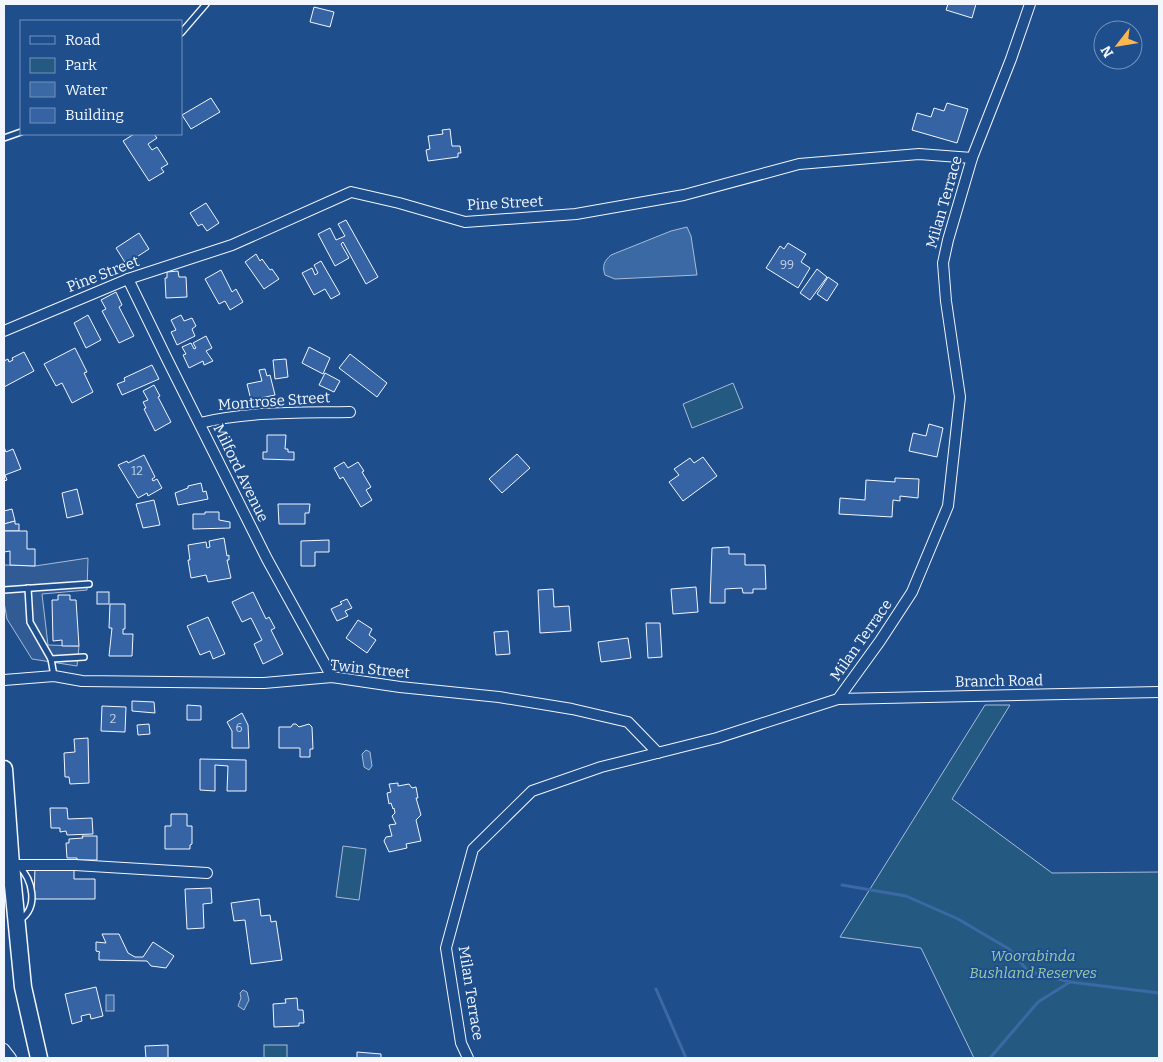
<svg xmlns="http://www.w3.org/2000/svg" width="1163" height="1062" viewBox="0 0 1163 1062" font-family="Bitter,serif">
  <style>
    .green { fill: #245a82; stroke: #a8bbd7 }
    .parking { fill: #305b95; stroke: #a8bbd7 }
    .water { fill: #3b69a3; stroke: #a8bbd7 }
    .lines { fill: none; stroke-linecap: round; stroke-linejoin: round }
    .stream { stroke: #3b69a3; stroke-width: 3 }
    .building { fill: #3563a3; stroke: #f2f6ff }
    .lane-casing { stroke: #f2f6ff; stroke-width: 8 }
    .street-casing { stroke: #f2f6ff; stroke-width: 12 }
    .primary-casing { stroke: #f2f6ff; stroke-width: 19 }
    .lane { stroke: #1f4e8c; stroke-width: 5 }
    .street { stroke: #1f4e8c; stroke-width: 10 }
    .primary { stroke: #1f4e8c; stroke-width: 16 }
    .labels { text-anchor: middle; stroke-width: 4; stroke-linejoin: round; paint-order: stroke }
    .number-label { font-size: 12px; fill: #c3d1e8 }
    .street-label { font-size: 15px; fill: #f2f6ff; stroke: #1f4e8c }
    .park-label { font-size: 15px; font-style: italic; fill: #97c8a6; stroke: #1f4e8c }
  </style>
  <rect width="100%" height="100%" fill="#1f4e8c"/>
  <!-- green -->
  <g class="green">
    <path d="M733,383l10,25 -51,20 -9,-24z"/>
    <path d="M985,705h25l-58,94 100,74 107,-1v186h-185l-53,-110 -81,-11z"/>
    <path d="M343,846l23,3 -7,51 -23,-3z"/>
    <rect x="264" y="1045" width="23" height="13"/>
  </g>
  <!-- parking -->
  <path class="parking" d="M88,558l-1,32 -45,4 6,51 31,1 -2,20 -45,-7 -25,-40 -3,-17v-37l31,1z"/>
  <!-- water -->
  <g class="water">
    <path d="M687,227l4,9 6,39 -82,4 -10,-4c-3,-9 -1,-14 6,-20l60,-24z"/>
    <path d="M366,750l4,2 2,14 -3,4 -5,-3 -2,-13z"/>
    <path d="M243,990l4,2 2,8 -5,10 -6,-4 3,-8 -1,-5z"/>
    <rect x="106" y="995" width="8" height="16"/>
  </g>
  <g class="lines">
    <!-- stream -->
    <g class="stream">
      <path d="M842,885l64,11 52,23 51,30 19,22 42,11"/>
      <path d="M656,989l30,69"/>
      <path d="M990,1058l48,-56 32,-20 89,11"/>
    </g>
  </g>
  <!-- building -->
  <g class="building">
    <path d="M948,4h28l-4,14 -26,-8z"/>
    <path d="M314,7l20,5 -4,15 -20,-5z"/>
    <path d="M211,98l9,14 -29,17 -9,-14z"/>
    <path d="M947,103l21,6 -11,34 -45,-13 5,-17 14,4 3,-9 10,3z"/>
    <path d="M450,129l2,17h8l1,7h-3v4l-30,4 -2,-11 4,-1 -2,-13 15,-2 -1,-4z"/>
    <path d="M134,134h20l3,4 -9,6 4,6 5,-3 11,17 -7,4 3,4 -15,9 -26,-40z"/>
    <path d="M206,203l13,20 -12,8 -5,-7 -4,2 -8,-13z"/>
    <path d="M346,220l32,57 -12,7 -23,-42 -2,2 8,14 -14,8 -17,-32 12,-6 6,12 9,-4 -7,-12z"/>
    <path d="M139,233l10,16 -23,15 -10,-16z"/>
    <path d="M788,243l18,11 -5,8 9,6 -12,20 -32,-20 14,-22 4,3z"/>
    <path d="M256,254l4,7 2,-2 8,11 2,-1 7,10 -15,10 -19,-27z"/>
    <path d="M321,261l19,33 -9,5 -6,-10 -11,6 -12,-22 10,-5 3,7 3,-2 -4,-8z"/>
    <path d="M817,269l10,8 -17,23 -10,-7z"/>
    <path d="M221,270l11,22 4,-3 7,13 -13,8 -5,-9 -6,3 -14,-25z"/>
    <path d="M178,271l1,6h7l1,20 -21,1 -1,-20h2v-6z"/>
    <path d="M828,277l10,7 -11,17 -10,-7z"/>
    <path d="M116,292l6,13 -3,2 15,29 -15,7 -17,-32 4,-2 -5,-9z"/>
    <path d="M88,315l13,25 -15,8 -12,-25z"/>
    <path d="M181,315l3,6 8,-3 4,8 -4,3 3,7 -18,9 -6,-13 5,-2 -5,-10z"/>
    <path d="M206,336l6,12 -6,3 7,10 -9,4 -1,-4 -14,7 -6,-13 3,-1 -4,-7 9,-4 3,6 2,-1 -3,-5z"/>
    <path d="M309,347l21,11 -7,16 -21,-11z"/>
    <path d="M75,348l12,24 -3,1 9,19 -21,11 -10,-20 -6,3 -12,-22z"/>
    <path d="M24,352l10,19 -30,16v-26l4,-2 1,3 4,-2 -1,-2z"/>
    <path d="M350,354l37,29 -10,14 -38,-29z"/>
    <path d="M286,359l2,18 -13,2 -2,-19z"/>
    <path d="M152,365l7,14 -37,16 -5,-11 8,-3 -1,-3z"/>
    <path d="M265,369l2,7 3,-1 5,20 -24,5 -4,-16 15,-3 -3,-11z"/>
    <path d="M325,373l15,8 -6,11 -15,-7z"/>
    <path d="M154,385l6,11 -2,1 13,25 -16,9 -11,-22 2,-1 -3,-6 5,-2 -5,-9z"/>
    <path d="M929,424l14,4 -6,29 -28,-6 4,-18 13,3z"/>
    <path d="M267,435h19l-1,14h3v3h6v8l-31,-1v-7h4z"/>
    <path d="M4,447l2,5 7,-3 8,20 -16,6 2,5 -3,1z"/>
    <path d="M517,454l13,14 -28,25 -13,-14z"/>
    <path d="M144,455l11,22 -3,2 1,2 4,-2 5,9 -14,8 -1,-3 -9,5 -20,-33 9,-4 1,2z"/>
    <path d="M703,457l14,19 -34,25 -14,-19 10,-7 -5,-6 16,-11 4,5z"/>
    <path d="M344,462l4,6 10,-6 6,9 -2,1 9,15 -5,3 6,10 -11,7 -18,-30 -3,2 -6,-11z"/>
    <path d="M895,478l24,1 -1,19 -18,-2v5l-7,-1 -1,17 -53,-3 1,-16 25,2 1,-20 29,2z"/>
    <path d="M201,483l2,9 3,-1 2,8 -30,6 -3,-12 13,-5v-2z"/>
    <path d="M77,489l6,25 -16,4 -5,-25z"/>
    <path d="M154,500l6,25 -17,3 -7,-24z"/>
    <path d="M278,504h32l-1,9h-4v11h-26z"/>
    <path d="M12,509l3,12 -11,3v-13z"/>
    <path d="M205,512h14v8l11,2v6l-37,1v-15h12z"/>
    <path d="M15,521v3h4v7h-15v-7z"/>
    <path d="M4,531h23v18h8v17l-25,-1v-14l-6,1z"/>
    <path d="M224,538l3,18 2,-1v5h-2l4,18 -23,4 -2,-7 -15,3 -3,-18h2l-2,-15 18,-3 1,6 3,-1 -1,-6z"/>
    <path d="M329,540v12h-14v14h-14v-25z"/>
    <path d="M729,547v7h16v11h20l1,24h-13v4h-10l-1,-5 -17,1v14h-15l2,-55z"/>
    <path d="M696,587l2,25 -25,2 -2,-25z"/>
    <path d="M553,589l1,18 15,-1 2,25 -31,2 -2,-43z"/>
    <rect x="97" y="592" width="12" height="12"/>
    <path d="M253,592l13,27 3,-2 6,11 -4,2 12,24 -20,10 -9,-20 8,-4 -11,-22 -9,4 -10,-20z"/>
    <path d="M58,595h12v5h6l3,46h-17v-6l-9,1 -1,-41h6z"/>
    <path d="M347,599l5,9 -7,3 3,5 -11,5 -6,-12 11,-5 -2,-2z"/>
    <path d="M110,604h15v25h-2v5h10l-1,22h-23l3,-28h-3z"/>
    <path d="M208,617l17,37 -12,5 -3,-8 -10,4 -13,-29z"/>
    <path d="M358,620l14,9 -3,6 7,5 -9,13 -21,-15z"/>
    <path d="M646,623h14l2,34 -14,1z"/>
    <path d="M508,631l2,23 -14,1 -2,-23z"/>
    <path d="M628,638l3,20 -30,4 -3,-20z"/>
    <path d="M132,701l22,1 1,11 -23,-2z"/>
    <path d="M187,705l14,1v14h-14z"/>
    <path d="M102,706l24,1 -1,25 -24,-1z"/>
    <path d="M242,713l6,12 1,23h-17v-17l-5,-9z"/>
    <path d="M149,724l1,10 -12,1 -1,-10z"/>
    <path d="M293,724h3l3,3 10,-3 3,3 1,22h-3v8h-10v-9h-21v-21h12z"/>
    <path d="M88,738l1,45 -19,1 -1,-7h-4l-1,-24 11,-1 -1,-13z"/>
    <path d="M200,759l46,1v31h-19l1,-25 -13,-1v26l-15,-1z"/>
    <path d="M398,783v3l11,-2 3,4 4,-1 2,11h-2l5,17 -5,5 5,21 -15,3 1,4 -18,4 -5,-11 2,-4 6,-1 -3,-11 7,-1 -4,-8 3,-3 -1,-5 -1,1 -2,-6 -2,1 -2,-11 4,-1 -2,-8z"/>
    <path d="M50,808h17l1,11 24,-1 1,16 -26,1 -1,-4 -6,1v-4h-9z"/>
    <path d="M171,814h16v12h5v18l-2,1v4h-25v-23h6z"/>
    <path d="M82,836h15v24h-20v-2h-10l-1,-15h3v-4l14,-1z"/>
    <path d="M35,867l39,2v10h21v20h-61z"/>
    <path d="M211,888l1,15 -9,1 1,24 -17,1 -2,-40z"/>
    <path d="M259,899l2,17 9,-1 1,7 5,-1 6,39 -31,4 -6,-44 -11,1 -3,-18z"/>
    <path d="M102,934h17l9,19 7,4h8l10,-15 21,14 -8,12 -15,-2 -4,-5 -48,-1v-7l1,-1 -4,-1v-9l10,1z"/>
    <path d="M96,987l7,29 -12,3 -1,-5 -9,2 1,5 -10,3 -7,-30z"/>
    <path d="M297,998l1,12h5l1,13h-5v3l-25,1 -1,-23 13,-1 -1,-4z"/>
    <path d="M168,1045v13h-22l-1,-12z"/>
    <path d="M357,1052l24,2v4h-24z"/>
  </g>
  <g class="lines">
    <defs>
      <g id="lane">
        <path d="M181,33l25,-29"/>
        <path d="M4,138l17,-6"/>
        <path d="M28,588l2,34 21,37 33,-2"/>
        <path d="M4,590l85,-6"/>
        <path d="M51,659l3,17"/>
        <path d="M18,865c15,15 21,42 2,55"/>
      </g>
      <g id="street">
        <path d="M128,279l39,80 100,200 65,118"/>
        <path d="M4,331l124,-52 104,-34 119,-53 48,11 66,19 111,-8 108,-19 115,-31 120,-10 53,4"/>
        <path d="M200,423c49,-12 100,-10 150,-11"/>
        <path d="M4,680l50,-4 28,5 182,2 68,-6 68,10 99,10 73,12 56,13 30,31"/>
        <path d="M838,699l321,-7"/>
        <path d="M11,865h64l132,8"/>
        <path d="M4,1049l7,9"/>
        <path d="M468,1058l-7,-15 -15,-95 27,-99 59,-58 69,-24 116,-29 121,-39 42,-58 32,-49 36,-86 12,-109 -14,-96 -3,-38 5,-23 24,-82 39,-99 19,-55"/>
      </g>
      <path id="primary" d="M4,769l7,96 12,122 16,71"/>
    </defs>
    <!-- lane casing -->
    <use href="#lane" class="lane-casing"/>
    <!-- street casing -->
    <use href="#street" class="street-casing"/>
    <!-- primary casing -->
    <use href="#primary" class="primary-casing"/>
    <!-- lane -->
    <use href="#lane" class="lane"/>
    <!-- street -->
    <use href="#street" class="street"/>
    <!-- primary -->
    <use href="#primary" class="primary"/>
  </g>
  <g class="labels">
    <!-- number labels -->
    <g class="number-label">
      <text x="787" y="269">99</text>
      <text x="137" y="475">12</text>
      <text x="113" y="723">2</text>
      <text x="239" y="732">6</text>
    </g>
    <!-- street labels -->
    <g class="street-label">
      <text transform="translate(944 202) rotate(-74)" y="5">Milan Terrace</text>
      <text transform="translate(505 203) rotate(-3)" y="5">Pine Street</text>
      <text transform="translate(103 274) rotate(-21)" y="5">Pine Street</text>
      <text transform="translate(274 401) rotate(-4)" y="5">Montrose Street</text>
      <text transform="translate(241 473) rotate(64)" y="5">Milford Avenue</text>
      <text transform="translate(861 640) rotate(-55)" y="5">Milan Terrace</text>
      <text transform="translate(370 669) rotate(6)" y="5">Twin Street</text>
      <text transform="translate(999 681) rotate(-1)" y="5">Branch Road</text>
      <text transform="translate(471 993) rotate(81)" y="5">Milan Terrace</text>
    </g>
    <!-- park labels -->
    <g class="park-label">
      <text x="1033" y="961">Woorabinda<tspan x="1033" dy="17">Bushland Reserves</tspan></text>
    </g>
  </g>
  <!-- border -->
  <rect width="1163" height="1062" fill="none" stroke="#f2f6ff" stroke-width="10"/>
  <!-- legend -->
  <rect x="20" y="20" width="162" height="115" fill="#1f4e8c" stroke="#7391ba"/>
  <rect x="30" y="36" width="25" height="8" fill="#1f4e8c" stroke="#7391ba"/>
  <text x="65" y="45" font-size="15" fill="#f2f6ff">Road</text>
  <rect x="30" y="58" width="25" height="15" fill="#245a82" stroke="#7391ba"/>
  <text x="65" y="70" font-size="15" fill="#f2f6ff">Park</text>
  <rect x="30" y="82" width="25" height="15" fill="#3b69a3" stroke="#7391ba"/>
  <text x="65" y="95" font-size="15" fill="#f2f6ff">Water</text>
  <rect x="30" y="108" width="25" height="15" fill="#3563a3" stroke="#7391ba"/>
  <text x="65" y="120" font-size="15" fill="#f2f6ff">Building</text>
  <!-- north arrow -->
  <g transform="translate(1118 45) rotate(239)"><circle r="24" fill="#1f4e8c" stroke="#7391ba"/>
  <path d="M0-4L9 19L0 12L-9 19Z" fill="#ffb74d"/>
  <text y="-8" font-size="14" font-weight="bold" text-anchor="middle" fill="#f2f6ff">N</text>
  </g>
</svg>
